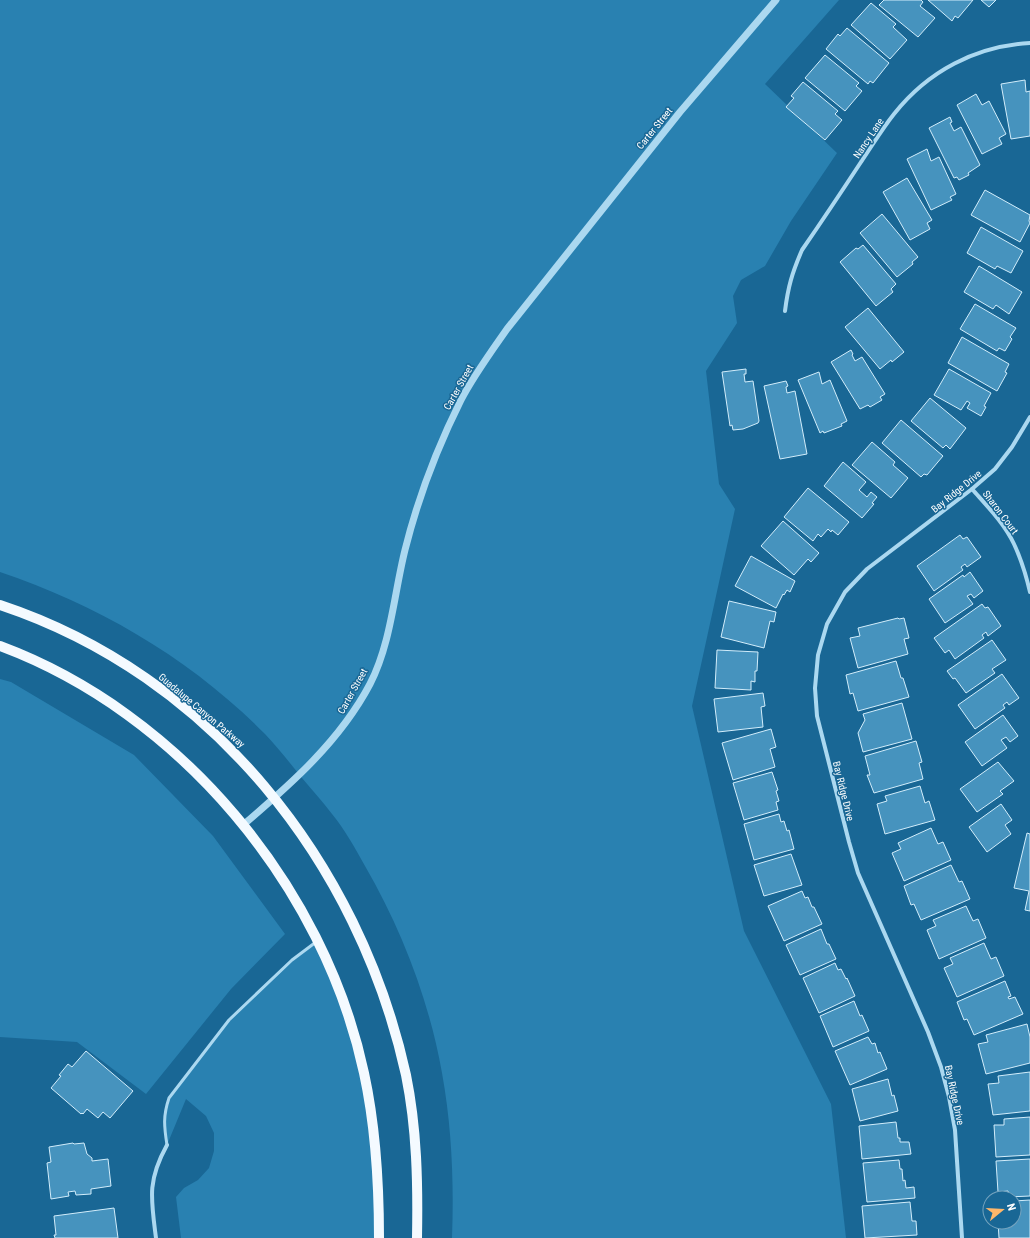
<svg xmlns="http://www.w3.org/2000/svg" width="1030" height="1238" viewBox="0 0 1030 1238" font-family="'Roboto Condensed',sans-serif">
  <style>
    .green { fill: #2981b1 }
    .building { fill: #4693be; stroke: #d2edfb }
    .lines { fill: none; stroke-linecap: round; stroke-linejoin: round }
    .service { stroke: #abd8f0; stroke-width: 3 }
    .minor { stroke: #abd8f0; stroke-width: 4 }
    .tertiary { stroke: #abd8f0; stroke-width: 7 }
    .primary { stroke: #f4faff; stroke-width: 10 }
    .labels { text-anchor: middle; stroke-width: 3; stroke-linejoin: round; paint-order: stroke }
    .street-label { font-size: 10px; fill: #fff; stroke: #196795 }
  </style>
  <rect width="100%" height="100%" fill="#196795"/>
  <!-- green -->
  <g class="green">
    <path d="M0,0h839l-74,84 72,69 -46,68 -26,45 -24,14 -8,16 4,27 -31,48 13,113 16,25 -43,197 52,225 87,173 15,134h-394c2,-55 0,-110 -10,-165 -13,-73 -40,-143 -77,-207 -10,-18 -20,-36 -33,-52 -9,-12 -20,-24 -30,-36 -12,-15 -24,-30 -37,-44 -74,-75 -165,-128 -265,-162z"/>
    <path d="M0,679l11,3 123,73 79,81 72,98 -54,55 -85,105 -69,-52 -77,-5z"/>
    <path d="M318,941l46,131 15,166h-198l-5,-41 8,-9 14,-8 11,-12 5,-17v-18l-8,-17 -20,-17 -19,46 -3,-17 5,-30 60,-78 63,-60z"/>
  </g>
  <!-- building -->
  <g class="building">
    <path d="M884,0h37l2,2 -3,4 15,12 -17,19 -39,-32z"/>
    <path d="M928,0h45l-15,18 -3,-2 -3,5z"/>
    <path d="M981,0h15l-7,7z"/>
    <path d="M871,3l25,21 -3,3 14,13 -17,19 -39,-34z"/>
    <path d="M847,28l42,35 -16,20 -3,-2 -2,3 -42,-35 12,-15 2,2z"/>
    <path d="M825,55l34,28 -3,3 6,5 -17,20 -40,-33z"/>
    <path d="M1025,80l1,12 4,-1v45l-19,3 -10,-55z"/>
    <path d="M803,82l35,29 -3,3 7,6 -17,20 -39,-33 8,-9 -3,-2z"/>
    <path d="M976,94l6,11 7,-4 17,33 -7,4 3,6 -20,10 -25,-49z"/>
    <path d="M950,117l2,5 -2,1 4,8 7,-4 19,38 -12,8 1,2 -10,5 -2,-3 -3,1 -25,-50z"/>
    <path d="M927,149l4,12 8,-4 17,37 -6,3 2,3 -21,10 -24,-51z"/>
    <path d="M907,178l25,42 -5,3 3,6 -20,11 -27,-48z"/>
    <path d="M985,190l45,25 -1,6 1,2 -10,19 -49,-27z"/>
    <path d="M882,214l36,43 -6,5 1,2 -16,13 -37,-44z"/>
    <path d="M981,227l42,24 -12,22 -14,-7 -2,3 -28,-16z"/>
    <path d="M863,245l33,39 -5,5 2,3 -17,14 -36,-44 16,-14 2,1z"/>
    <path d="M979,266l43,26 -13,22 -13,-9 -3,4 -29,-17z"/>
    <path d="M975,304l41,24 -6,9 2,2 -7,12 -6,-3 -2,3 -37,-22z"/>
    <path d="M868,308l36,44 -12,10 -1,-2 -11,9 -35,-42z"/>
    <path d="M962,337l47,27 -4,8 2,1 -10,18 -49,-28z"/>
    <path d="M851,350l2,4 -1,1 3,6 7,-4 23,37 -5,3 2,3 -12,7 -2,-2 -8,4 -29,-47z"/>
    <path d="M746,369v5h-2l1,8 8,-1 6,40 -1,2 -15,6 -10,1 -1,-5 -2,1 -8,-54z"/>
    <path d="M949,369l42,24 -7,13 2,1 -5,9 -14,-8 3,-5 -3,-2 -6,9 -27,-15z"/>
    <path d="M819,372l3,12 8,-4 17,41 -6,3 1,2 -18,7 -1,-2 -3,2 -22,-53z"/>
    <path d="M786,381l2,5 -2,1 1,6 8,-2 12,63 -27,5 -16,-73z"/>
    <path d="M930,398l36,30 -16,21 -4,-4 -3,3 -32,-27z"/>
    <path d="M901,420l42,36 -16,19 -3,-1 -3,3 -39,-34z"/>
    <path d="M872,442l23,20 -2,3 15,13 -17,20 -39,-33z"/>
    <path d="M843,462l23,20 -7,8 8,7 4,-5 6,5 -5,6 2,1 -12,14 -38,-32z"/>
    <path d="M808,488l41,34 -11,13 -6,-5 -1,2 -3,-3 -7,8 -3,-3 -5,7 -29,-24z"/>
    <path d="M783,521l36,32 -8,9 -3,-3 -14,16 -33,-29z"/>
    <path d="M960,535l3,4 4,-2 14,20 -14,10 -2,-3 -4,3 2,3 -29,21 -17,-25z"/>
    <path d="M751,556l44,25 -5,11 -3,-2 -3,5 -1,-1 -7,14 -41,-22z"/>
    <path d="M970,572l13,19 -9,7 -3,-4 -4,2 6,8 -28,19 -16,-24 34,-24 1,2z"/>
    <path d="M729,601l47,11 -2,10 -4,-1 -6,27 -43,-11z"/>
    <path d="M982,604l3,4 3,-1 13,19 -13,10 -2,-4 -4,3 2,3 -29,21 -6,-9 -4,3 -11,-15z"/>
    <path d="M898,618l1,1 5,-1 5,20 -5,1 4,15 -50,14 -8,-30 10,-2 -2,-8z"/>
    <path d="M992,640l14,20 -14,9 3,4 -29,20 -11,-15 -2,1 -6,-8z"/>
    <path d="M717,650l41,2 -1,19h-2v11l-4,-1v9l-36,-2z"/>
    <path d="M896,661l5,17h2l6,19 -51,14 -5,-18 -3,1 -4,-19z"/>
    <path d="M1002,674l17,24 -10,7 -2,-3 -4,3 2,3 -30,21 -17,-24z"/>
    <path d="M763,693l2,13 -4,1 2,20 -45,5 -4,-33z"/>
    <path d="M902,703l10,36 -49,13 -5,-19 7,-13 -2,-6z"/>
    <path d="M1003,715l15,21 -8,6 -4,-5 -5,3 6,8 -25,18 -17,-24z"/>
    <path d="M771,729l5,18 -6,2 5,18 -42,13 -11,-37z"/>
    <path d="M916,741l6,21 -3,1 4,16 -49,14 -7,-18h3l-5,-19z"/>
    <path d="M998,762l16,19 -14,10 3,3 -26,18 -17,-23z"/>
    <path d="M772,772l6,18 -2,1 3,10 -3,1 2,8 -34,10 -11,-37z"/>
    <path d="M920,786l5,17 4,-2 6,19 -50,14 -8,-30 10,-3 -2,-5z"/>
    <path d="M1001,804l11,16 -7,5 6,9 -24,18 -18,-25z"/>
    <path d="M779,814l2,8 3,-1 3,10 2,-1 5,19 -40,11 -10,-36z"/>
    <path d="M931,828l7,16 5,-2 8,18 -47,21 -12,-28 9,-4 -3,-6z"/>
    <path d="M1027,833l3,1v77l-5,-1 4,-19 -15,-3z"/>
    <path d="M791,854l11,31 -38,11 -10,-31z"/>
    <path d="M951,865l8,17 3,-1 8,18 -49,21 -7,-16 -3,1 -7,-19z"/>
    <path d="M802,891l3,7 3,-1 4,10h2l8,17 -38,17 -16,-35z"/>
    <path d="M966,906l7,15 5,-2 8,19 -47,21 -12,-29 9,-4 -3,-6z"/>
    <path d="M821,929l6,15h2l7,15 -36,16 -14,-30z"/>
    <path d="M984,943l7,16 5,-2 8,19 -47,21 -13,-29 9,-4 -3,-6z"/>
    <path d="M835,963l3,7 3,-1 5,10 1,-1 8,18 -36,17 -16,-35z"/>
    <path d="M1005,981l6,15 -3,1 1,2 6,-2 8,17 -49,21 -7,-16 -3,1 -7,-18z"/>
    <path d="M854,1001l6,15 2,-1 7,16 -36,16 -13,-31z"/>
    <path d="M1027,1024l3,13v26l-44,11 -8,-30 10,-2 -2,-7z"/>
    <path d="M868,1037l4,7 3,-1 3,10 2,-1 7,17 -37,16 -15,-34z"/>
    <path d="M86,1051l47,40 -23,27 -7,-6 -5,6 -11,-9 -4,5 -1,-1 -1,1 -30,-26 10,-12 -2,-1 9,-11 4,3z"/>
    <path d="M1030,1072v39l-37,4 -5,-31 11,-1 -1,-7z"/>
    <path d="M888,1079l4,17 2,-1 4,16 -38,10 -8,-32z"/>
    <path d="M1030,1117v38l-34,2 -2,-32h10v-6z"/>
    <path d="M896,1122l2,16h2v4h9l2,12 -49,5 -3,-33z"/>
    <path d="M73,1143l1,1 10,-1 3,11 5,4v3l16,-2 3,27 -20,3v5l-15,1 -1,-4 -7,1 1,4 -18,3 -4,-36 4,-1 -2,-15z"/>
    <path d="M1030,1159v37l-22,1v-6l-10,1 -2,-31z"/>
    <path d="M899,1160l1,9h2l1,12 2,-1 1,8 8,-1 1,11 -48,4 -4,-39z"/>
    <path d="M1030,1200v38h-31l-1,-16h16v-21z"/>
    <path d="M910,1202l2,19h4l1,14 -52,3 -3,-32z"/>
    <path d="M114,1208l4,30h-63l-1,-3h2l-2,-19z"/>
  </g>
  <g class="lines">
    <!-- service -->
    <path class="service" d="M167,1145c-3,-19 -4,-29 2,-47l60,-78 63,-60 24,-18"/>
    <!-- minor -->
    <g class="minor">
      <path d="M785,311c3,-24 7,-38 17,-61 20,-29 40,-59 59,-88 11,-16 21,-33 33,-48 34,-43 82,-68 136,-71"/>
      <path d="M972,489c15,17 32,34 42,55 7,15 12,31 16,48"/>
      <path d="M156,1238c-5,-39 -9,-57 11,-93"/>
      <path d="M962,1238l-7,-108 -6,-33 -8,-30 -13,-35 -70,-159 -9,-31 -32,-126 -2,-28 3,-33 9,-31 18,-32 22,-23 105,-80 23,-20 17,-22 18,-30"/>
    </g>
    <!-- tertiary -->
    <path class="tertiary" d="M243,825c48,-41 97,-84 127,-141 21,-41 24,-90 35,-134 13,-52 32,-102 56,-150 13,-25 30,-48 46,-71l173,-217 96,-112"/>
    <!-- primary -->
    <g class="primary">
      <path d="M0,605c211,70 359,257 406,470 11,54 12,109 11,163"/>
      <path d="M0,646c180,67 324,240 364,427 12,55 15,109 15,165"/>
    </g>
  </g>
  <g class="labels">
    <!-- street labels -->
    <g class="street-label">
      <text transform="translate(654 128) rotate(-51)" y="4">Carter Street</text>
      <text transform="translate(868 138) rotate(-56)" y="4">Nancy Lane</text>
      <text transform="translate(458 387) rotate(-61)" y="4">Carter Street</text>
      <text transform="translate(956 491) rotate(-39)" y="4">Bay Ridge Drive</text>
      <text transform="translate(1001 512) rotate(53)" y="4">Sharon Court</text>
      <text transform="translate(352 691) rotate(-61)" y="4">Carter Street</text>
      <text transform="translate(202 710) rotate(40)" y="4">Guadalupe Canyon Parkway</text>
      <text transform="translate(844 791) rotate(76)" y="4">Bay Ridge Drive</text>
      <text transform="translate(955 1095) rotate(78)" y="4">Bay Ridge Drive</text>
    </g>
  </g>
  <!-- north arrow -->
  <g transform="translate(1002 1210) rotate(72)"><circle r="19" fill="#196795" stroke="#75a4bf"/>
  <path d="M0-3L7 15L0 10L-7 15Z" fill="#ffb76a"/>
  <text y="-6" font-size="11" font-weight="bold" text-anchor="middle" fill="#ffffff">N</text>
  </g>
</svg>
